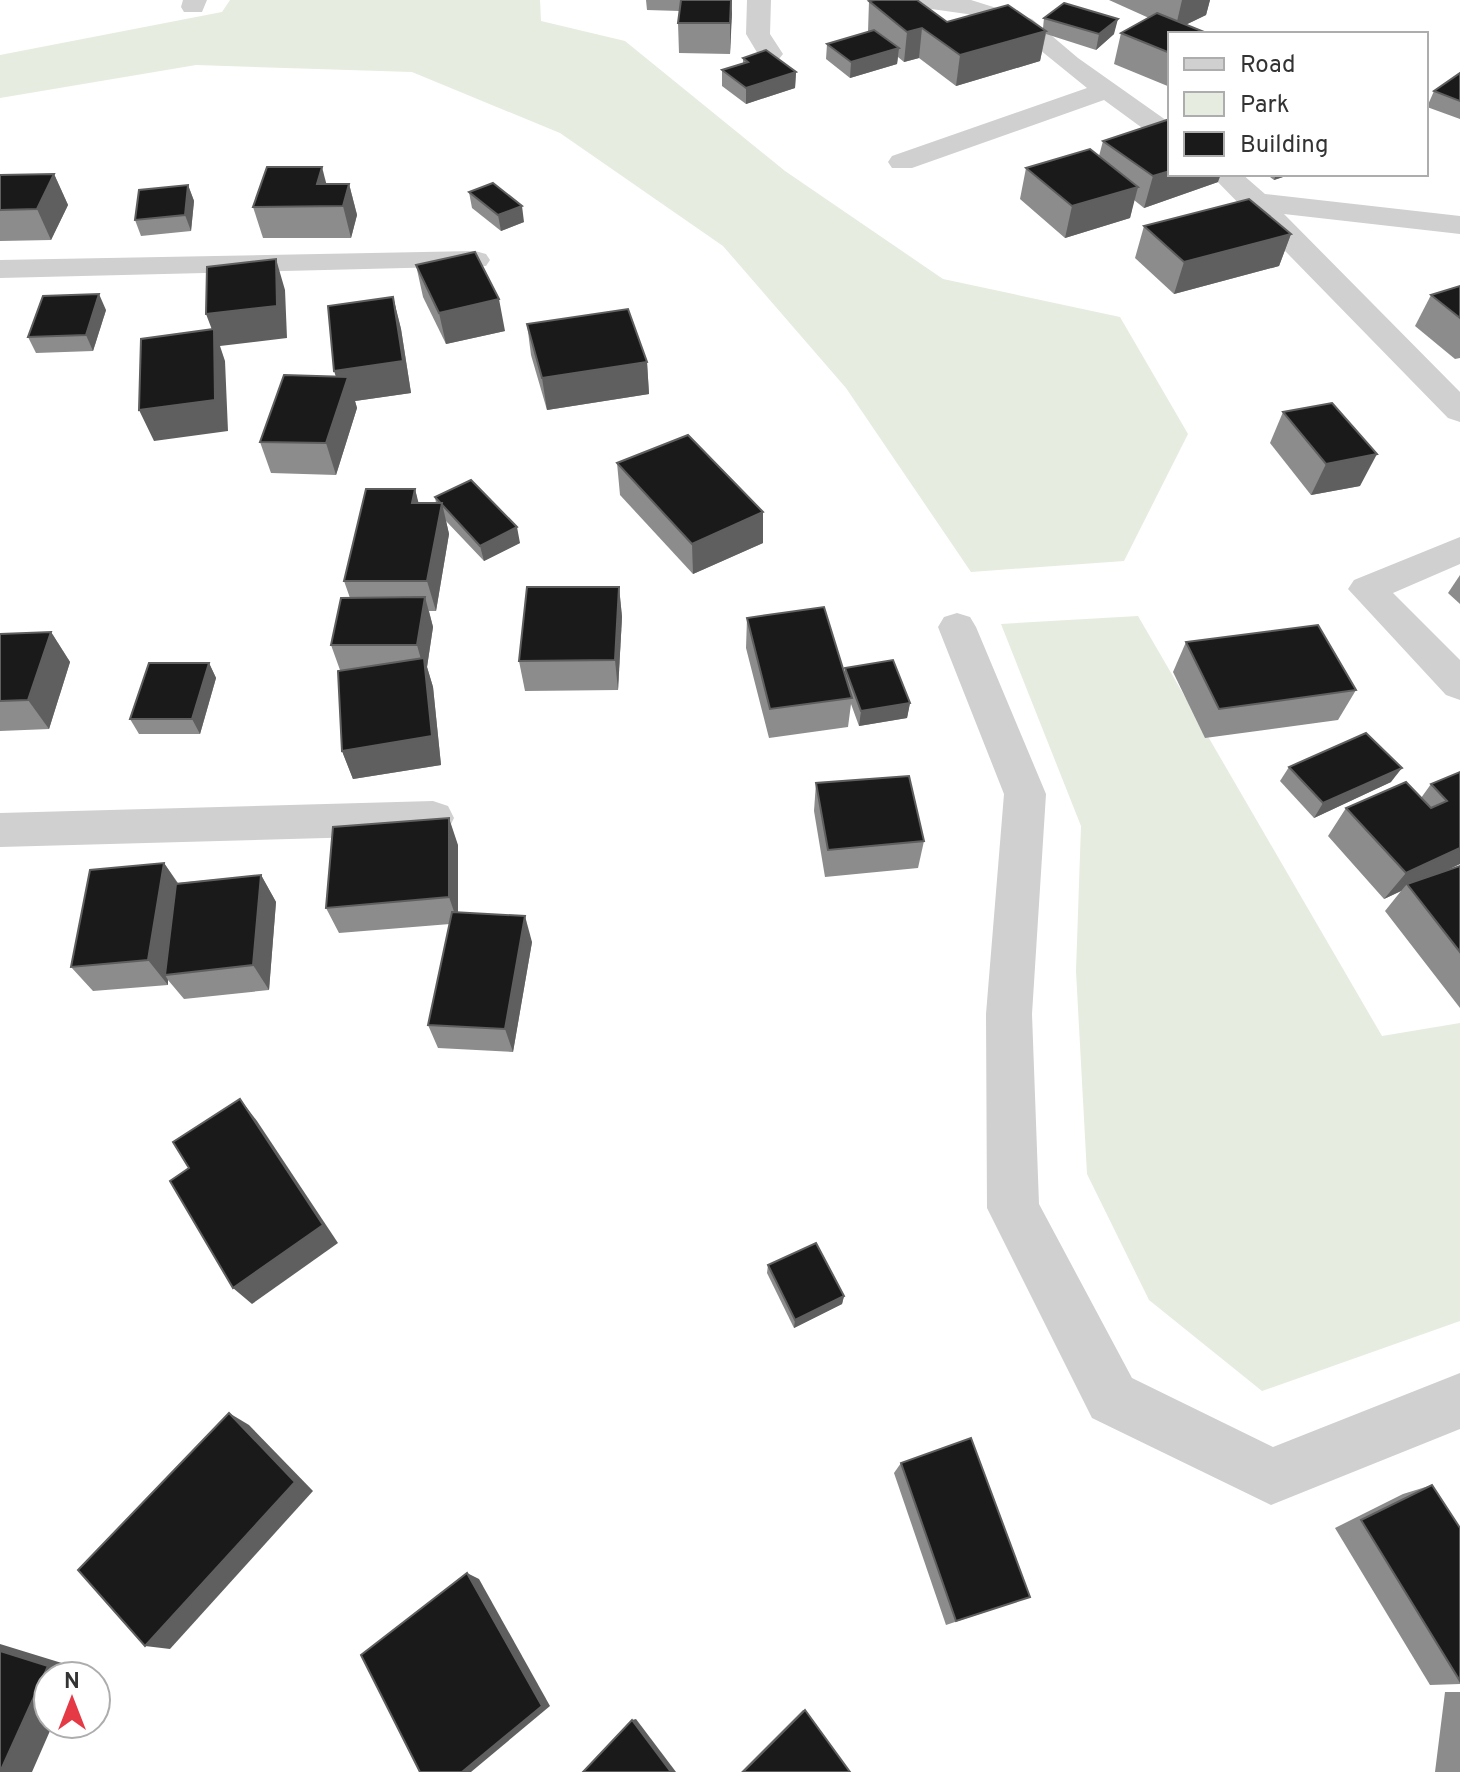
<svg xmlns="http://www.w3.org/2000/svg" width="1460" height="1772" viewBox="0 0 1460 1772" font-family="Overpass,sans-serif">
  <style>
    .green { fill: #e6ecdf }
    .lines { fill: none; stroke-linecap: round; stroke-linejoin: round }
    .minor { fill: #d0d0d0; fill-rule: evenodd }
    .wall { fill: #8c8c8c }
    .shaded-wall { fill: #5f5f5f }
    .building { fill: #1a1a1a; stroke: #5f5f5f; stroke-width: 2 }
  </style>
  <rect width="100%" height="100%" fill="#fff"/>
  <!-- green -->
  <g class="green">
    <path d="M230,0h310l1,21 84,20 160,130 158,108 177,38 68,117 -64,127 -153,11 -125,-184 -123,-142 -163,-113 -148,-61 -216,-7 -196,33v-43l222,-43z"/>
    <path d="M1138,616l244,420 78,-13v298l-198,70 -113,-91 -62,-126 -11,-203 5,-145 -80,-202z"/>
  </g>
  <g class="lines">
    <!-- minor -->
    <g class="minor">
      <path d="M183,0h24l-5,12h-18l-3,-5z"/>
      <path d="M747,0h24l-1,34 13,20 -4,5h-18l-15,-25z"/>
      <path d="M899,0h72l61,19 46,39 92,65v20l-10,-2 -56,-41 -192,68h-20l-4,-6 4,-6 195,-68 -73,-59 -47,-15 -64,-9z"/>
      <path d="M1210,174h32l23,20 195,22v18l-176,-20 176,178v30l-12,-4z"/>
      <path d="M475,251l11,3 4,6 -4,6 -486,12v-18z"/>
      <path d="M1460,537v27l-67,29 67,67v40l-14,-5 -98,-106 6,-9z"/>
      <path d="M957,613l13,4 6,10 70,167 -14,220 7,190 93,174 141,69 187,-74v56l-189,76 -179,-87 -105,-210 -1,-194 18,-220 -66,-167 6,-10z"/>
      <path d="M433,801l15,5 6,12 -6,12 -15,5 -433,12v-34z"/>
    </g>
  </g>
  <!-- wall -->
  <g class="wall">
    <path d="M646,0h86l-2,54 -51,-1 -1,-30 2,-12 -33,-1z"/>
    <path d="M1109,0h101l-4,15 -21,10 -15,9v53l-56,-23 7,-31 28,-15z"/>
    <path d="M869,1l78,21 96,6 1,-10 70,16 -18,16 -50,-16 -6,27 -84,25 -37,-28 -15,4 -6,-5 -1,7 -47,14 -24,-19 1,-15 41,-12z"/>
    <path d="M743,58l53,14 -1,16 -49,16 -24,-18v-16l21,-7z"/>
    <path d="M1460,73v46l-33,-12 7,-16z"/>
    <path d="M1103,141l115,41 -74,26 -10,-8 -4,18 -65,20 -45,-39 6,-31 73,-12z"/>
    <path d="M54,174l14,31 -17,35 -51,1v-66z"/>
    <path d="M1266,174h26l-18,6z"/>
    <path d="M326,184h23l8,31 -6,23h-88l-10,-31z"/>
    <path d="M188,185l6,16 -3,30 -50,5 -6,-16z"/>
    <path d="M469,192l55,30 -23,9 -29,-23z"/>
    <path d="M1144,226l147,8 -12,32 -105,28 -39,-36z"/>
    <path d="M416,265l89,66 -59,13 -23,-47z"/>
    <path d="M1460,286v72l-5,1 -40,-33 16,-31z"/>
    <path d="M393,297l8,32 10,64 -56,8 2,7 -21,67 -65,-2 -11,-31 76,-66z"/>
    <path d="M106,310l-13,41 -57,2 -8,-16z"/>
    <path d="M527,324l120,38 2,32 -102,16 -16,-55z"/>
    <path d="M1283,412l77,74 -49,9 -41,-52z"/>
    <path d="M617,463l146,49v31l-70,31 -73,-79z"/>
    <path d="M415,489l3,14h18l-1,-6 85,46 -36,18 -38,-40 3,13 -13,77h-7l4,16 -6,40 6,20 8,78 -88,14 -11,-28 -2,-81 -9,-25 19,-47 -6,-17z"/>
    <path d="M1460,575v29l-12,-11z"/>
    <path d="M619,587l3,30 -4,73 -93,1 -6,-30z"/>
    <path d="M747,618l98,56v-6l65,35 -3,15 -48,8 -8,-22 -3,23 -79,11 -23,-90z"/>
    <path d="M51,632l19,30 -21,67 -49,2v-97z"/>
    <path d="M1186,642l170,48 -18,30 -133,18 -32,-66z"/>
    <path d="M209,663l7,15 -16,56h-61l-9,-15z"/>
    <path d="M1289,767l102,15 -77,36 -34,-37z"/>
    <path d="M1460,772v92l-17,8 17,-6v142l-75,-97 16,-20 -17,8 -56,-63 18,-28 75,-10 10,-14z"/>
    <path d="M816,783l108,58 -6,27 -93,9 -11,-66z"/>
    <path d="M458,845v68l74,29 -19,110 -75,-4 -10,-23 22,-101 -111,9 -13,-25z"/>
    <path d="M164,863l14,20 83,-8 15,27 -7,88 -85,9 -16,-19v5l-75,6 -22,-24z"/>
    <path d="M768,1265l76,31 -2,8 -48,24 -27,-55z"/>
    <path d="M901,1463l129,134 -84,28 -52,-152z"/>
    <path d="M1432,1485l28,43v156l-30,1 -95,-157 68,-34z"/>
    <path d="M1445,1692h15v80h-25z"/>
    <path d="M803,1710h2l45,62h-109z"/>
  </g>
  <!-- shaded-wall -->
  <g class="shaded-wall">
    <path d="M731,0l1,14 -2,40v-31z"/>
    <path d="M1182,0h28l-4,15 -31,15z"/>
    <path d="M1118,19l-4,15 -18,16 3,-16z"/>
    <path d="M922,28l-3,30 -15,4 3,-30z"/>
    <path d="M1046,31l-6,30 -84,25 4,-31z"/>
    <path d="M899,48l-2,16 -47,14 1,-16z"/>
    <path d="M796,72l-1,16 -49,16v-16z"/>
    <path d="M322,167l8,31 -13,-14z"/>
    <path d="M1170,171v3h51l-3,8 -74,26 9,-32z"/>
    <path d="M54,174l14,31 -17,35 -14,-31z"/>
    <path d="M1276,174h16l-18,6z"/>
    <path d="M349,184l8,31 -6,23 -8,-32z"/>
    <path d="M188,185l6,16 -3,30 -6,-16z"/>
    <path d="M1138,187l-8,31 -65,20 7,-32z"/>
    <path d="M522,206l2,16 -23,9 -3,-16z"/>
    <path d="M1291,234l-12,32 -105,28 10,-32z"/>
    <path d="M276,259l9,31 2,48 -67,8 5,15 3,70 -74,10 -15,-31 75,-75 -8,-21z"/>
    <path d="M99,294l7,16 -13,41 -7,-16z"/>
    <path d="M393,297l8,32 10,64 -56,8 2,7 -21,67 -10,-32 16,-48 -8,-24z"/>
    <path d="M499,299l6,32 -59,13 -7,-31z"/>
    <path d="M647,362l2,32 -102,16 -5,-32z"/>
    <path d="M1377,454l-17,32 -49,9 15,-31z"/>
    <path d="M415,489l8,31 -11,-17z"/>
    <path d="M442,503l7,31 -13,77 -9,-30z"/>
    <path d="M763,512v31l-70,31 -1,-30z"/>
    <path d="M517,527l3,16 -36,18 -4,-15z"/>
    <path d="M619,587l3,30 -4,73 -3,-30z"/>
    <path d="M425,597l8,30 -6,40 6,20 8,78 -88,14 -11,-28 83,-77 -8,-29z"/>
    <path d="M51,632l19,30 -21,67 -21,-29z"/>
    <path d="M209,663l7,15 -16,56 -8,-15z"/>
    <path d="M910,703l-3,15 -48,8 2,-15z"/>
    <path d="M1402,768l-11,14 -77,36 9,-15z"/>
    <path d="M449,818l9,27v78l-9,-26z"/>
    <path d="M1460,848v16l-51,24 -2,-4 -6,7 -17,8 22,-26z"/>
    <path d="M164,863l18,27 -17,85 3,5v5l-20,-25z"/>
    <path d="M261,875l15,27 -7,88 -16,-25z"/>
    <path d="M525,916l7,26 -19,110 -8,-23z"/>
    <path d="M240,1099l17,22 81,122 -86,61 -19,-16z"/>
    <path d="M844,1296l-2,8 -48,24 1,-8z"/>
    <path d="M229,1413l20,12 64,66 -143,158 -25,-3z"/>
    <path d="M467,1573l12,6 71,127 -79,66h-9z"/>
    <path d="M0,1644l78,24 -4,8h-26v48h5l-21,48h-32z"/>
    <path d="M636,1719l40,53h-5l-39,-52z"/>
  </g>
  <!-- building -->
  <g class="building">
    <path d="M681,0h50l-1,23h-52z"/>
    <path d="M875,0h42l30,22 61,-17 38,26 -86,24 -38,-27 -15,4 -38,-31z"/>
    <path d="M1064,3l54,16 -19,15 -55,-16z"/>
    <path d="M1157,13l52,21h-39v19l-49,-20z"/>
    <path d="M874,30l25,18 -48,14 -24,-18z"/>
    <path d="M766,50l30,22 -50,16 -24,-18 26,-8 -5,-4z"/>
    <path d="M1460,73v28l-26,-10z"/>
    <path d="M1170,119v52l-17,5 -50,-35z"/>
    <path d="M1090,149l48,38 -66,19 -46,-38z"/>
    <path d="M267,167h55l-5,17h32l-6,22 -90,1z"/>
    <path d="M54,174l-17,35 -37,1v-35z"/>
    <path d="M493,183l29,23 -24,9 -29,-23z"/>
    <path d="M188,185l-3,30 -50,5 4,-30z"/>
    <path d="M1249,199l42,35 -107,28 -40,-36z"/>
    <path d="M475,252l24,47 -60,14 -23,-48z"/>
    <path d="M276,259l1,47 -71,8 1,-47z"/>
    <path d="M1460,286v32l-29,-23z"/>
    <path d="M99,294l-13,41 -58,2 15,-41z"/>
    <path d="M393,297l10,64 -69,10 -6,-65z"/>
    <path d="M628,309l19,53 -105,16 -15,-54z"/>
    <path d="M214,329l1,71 -76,10 2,-71z"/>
    <path d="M284,375l64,2 -22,66 -66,-1z"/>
    <path d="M1332,403l45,51 -51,10 -43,-52z"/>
    <path d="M688,435l75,77 -71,32 -75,-81z"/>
    <path d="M471,480l46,47 -37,19 -45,-49z"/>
    <path d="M366,489h49l-3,14h30l-15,78h-83z"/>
    <path d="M527,587h92l-4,73 -96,1z"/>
    <path d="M425,597l-8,48h-86l10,-47z"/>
    <path d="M824,607l28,91 -82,11 -23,-91z"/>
    <path d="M1318,625l38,65 -137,19 -33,-67z"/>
    <path d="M51,632l-23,68 -28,1v-67z"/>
    <path d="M424,658l8,78 -90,15 -4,-80z"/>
    <path d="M893,660l17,43 -49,8 -16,-43z"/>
    <path d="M149,663h60l-17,56h-62z"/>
    <path d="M1366,733l36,35 -79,35 -34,-36z"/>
    <path d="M1460,772v76l-54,25 -60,-65 60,-26 25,26 16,-7 -16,-17z"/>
    <path d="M909,776l15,65 -96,9 -12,-67z"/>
    <path d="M449,818v79l-123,11 7,-81z"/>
    <path d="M164,863l-16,97 -77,7 19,-97z"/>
    <path d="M1460,866v86l-53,-68z"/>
    <path d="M261,875l-8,90 -88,10 11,-91z"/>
    <path d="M452,912l73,4 -20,113 -77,-4z"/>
    <path d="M240,1099l83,126 -90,63 -63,-107 19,-13 -16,-26z"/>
    <path d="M816,1243l28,53 -49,24 -27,-55z"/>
    <path d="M229,1413l66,69 -150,164 -67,-76z"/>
    <path d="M971,1438l59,159 -74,24 -55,-158z"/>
    <path d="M1432,1485l28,43v153l-99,-161z"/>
    <path d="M467,1573l75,133 -80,66h-42l-59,-117z"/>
    <path d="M0,1651l48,15 -48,106z"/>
    <path d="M805,1710l45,62h-107z"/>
    <path d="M632,1720l39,52h-88z"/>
  </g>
  <!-- legend -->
  <rect x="1168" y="32" width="260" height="144" fill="#ffffff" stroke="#adadad" stroke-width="2"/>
  <rect x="1184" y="58" width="40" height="12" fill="#d0d0d0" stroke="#adadad" stroke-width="2"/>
  <text x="1240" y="72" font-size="24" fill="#333333">Road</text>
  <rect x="1184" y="92" width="40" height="24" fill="#e6ecdf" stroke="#adadad" stroke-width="2"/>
  <text x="1240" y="112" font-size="24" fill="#333333">Park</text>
  <rect x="1184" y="132" width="40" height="24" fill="#1a1a1a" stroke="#adadad" stroke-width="2"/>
  <text x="1240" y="152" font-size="24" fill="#333333">Building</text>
  <!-- north arrow -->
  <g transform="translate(72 1700)"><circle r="38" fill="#ffffff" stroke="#adadad" stroke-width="2"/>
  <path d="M0-6L14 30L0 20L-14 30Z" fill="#e63946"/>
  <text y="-12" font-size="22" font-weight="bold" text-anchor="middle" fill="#333333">N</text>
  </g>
</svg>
